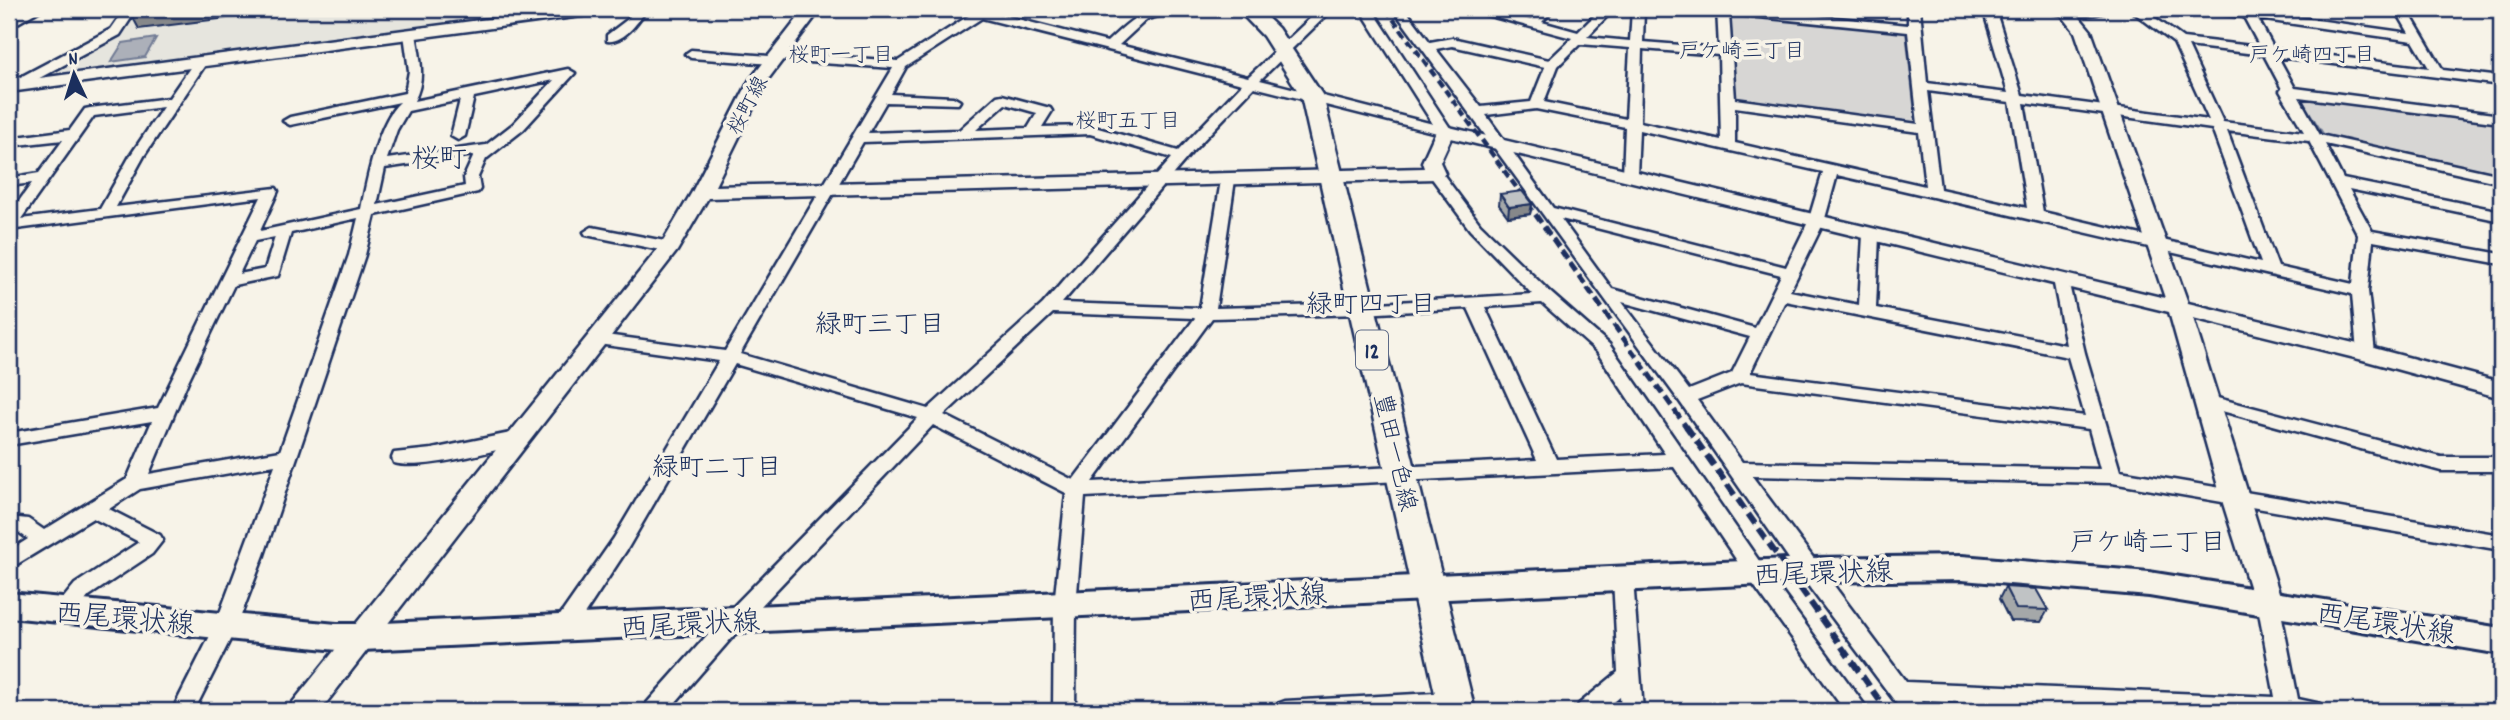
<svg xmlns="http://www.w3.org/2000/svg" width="2510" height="720" viewBox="0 0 2510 720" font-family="Dekko,'Klee One',sans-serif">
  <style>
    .built { fill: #e6e5de }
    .green { fill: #d7d6d4; stroke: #798299; stroke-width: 2 }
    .water { fill: #acb0b9; stroke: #727c95; stroke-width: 2 }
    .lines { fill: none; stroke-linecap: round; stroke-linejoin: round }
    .minor-casing { stroke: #1b2f5e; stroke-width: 5 }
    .tertiary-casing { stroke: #1b2f5e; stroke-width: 5 }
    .secondary-casing { stroke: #1b2f5e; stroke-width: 6 }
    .primary-casing { stroke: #1b2f5e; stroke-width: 5 }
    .minor { fill: #f7f3e8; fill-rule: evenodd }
    .tertiary { fill: #f7f3e8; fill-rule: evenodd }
    .secondary { fill: #f7f3e8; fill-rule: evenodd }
    .primary { fill: #f7f3e8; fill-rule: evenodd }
    .rail-far2 { stroke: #1b2f5e; stroke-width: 4.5; stroke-dasharray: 8 4.5; stroke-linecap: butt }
    .rail-far1 { stroke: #1b2f5e; stroke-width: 5; stroke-dasharray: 10 5; stroke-linecap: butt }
    .rail { stroke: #1b2f5e; stroke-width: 6; stroke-dasharray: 12 6; stroke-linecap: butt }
    .wall { fill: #a5a8a9; stroke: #1b2f5e; stroke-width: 2 }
    .shaded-wall { fill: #86888a; stroke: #1b2f5e; stroke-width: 2 }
    .building { fill: #c0c3c5; stroke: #1b2f5e; stroke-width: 2 }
    .labels { text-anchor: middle; stroke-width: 7; stroke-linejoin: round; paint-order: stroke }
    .far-neighbourhood-label { font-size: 21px; fill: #1b2f5e; stroke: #f7f3e8 }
    .far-street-label { font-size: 21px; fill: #1b2f5e; stroke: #f7f3e8 }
    .shield { fill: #f7f3e8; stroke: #5d6a87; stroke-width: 2 }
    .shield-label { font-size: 23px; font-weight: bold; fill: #1b2f5e }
    .street-label { font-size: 24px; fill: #1b2f5e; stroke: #f7f3e8 }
    .neighbourhood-label { font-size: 26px; fill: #1b2f5e; stroke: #f7f3e8 }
    .quarter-label { font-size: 28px; fill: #1b2f5e; stroke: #f7f3e8 }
    .near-street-label { font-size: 28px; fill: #1b2f5e; stroke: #f7f3e8 }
  </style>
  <rect width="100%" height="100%" fill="#f7f3e8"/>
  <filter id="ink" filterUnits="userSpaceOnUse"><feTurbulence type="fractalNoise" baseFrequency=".0143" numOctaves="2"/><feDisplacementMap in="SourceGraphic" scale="14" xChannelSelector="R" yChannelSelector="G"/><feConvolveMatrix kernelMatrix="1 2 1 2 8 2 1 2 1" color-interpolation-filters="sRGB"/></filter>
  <g filter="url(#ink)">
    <!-- built -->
    <path class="built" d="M135,9h442l-548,73 91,-50z"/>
    <!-- green -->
    <g class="green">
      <path d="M1730,14l176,18 10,91 -180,-24z"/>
      <path d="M2299,96l202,28v50l-177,-39z"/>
    </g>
    <!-- water -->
    <path class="water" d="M156,38l-11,19 -34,5 12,-19z"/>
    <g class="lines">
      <defs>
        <g id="minor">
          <path d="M27,9h15l-33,19v-9z"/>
          <path d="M125,9h12l-17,26 -103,55h-8v-7l102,-54z"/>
          <path d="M635,9h12c-9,13 -23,34 -40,32v-6l21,-16z"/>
          <path d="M956,9h37l-3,3 117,30c25,-23 33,-33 69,-33l-2,3 -27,7 -28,26 129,32 72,-68h13l-73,71 173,44 -73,-115h12l80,122 -2,3 -5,1 -191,-48 -62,65 -130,151 138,5 21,-128 7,-4 7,4 -19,128 146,-4 170,-10 -62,-64 -42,-57 2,-3h10l40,54 72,70 57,50 155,224 105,143h-24l-95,-131 -76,-113 -589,30 -9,108 -1,106h-22l1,-106 12,-112 -133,-68 -191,201 -74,85h-25l3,-7 80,-90 192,-196 -183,-54 -107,184 -58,88 -8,3 -8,-3 -3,-6 3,-6 60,-86 105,-177 -121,-17 -9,-5 9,-5 127,17 168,-283 -114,-8 -6,4 -82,-6 -6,-4 6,-4 78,6 6,-4 123,9 72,-46zM982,18l260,66 -64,67 -87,-25 -49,1 10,-16 -2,-3 -48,-13 -5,1 -38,34 -91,3 18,-31 72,2 2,-3 -7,-4 -62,-3 15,-27zM1005,104l32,9 -9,15 -52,2zM1090,134l82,24 -129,146 -115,105 -188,-55 123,-212zM1542,303l55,49 68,102 -109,5 -71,-152zM1468,308l69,152 -445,22 120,-164 150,-4zM1053,313l142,5 -122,162 -129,-65z"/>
          <path d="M1393,9h12l25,33 22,-4 97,22 23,-22 -108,-29h21l46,11 11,-11h12l-12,13 36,10 23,-23h13l-27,28 43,4 2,-32h12l-1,33 76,6 -2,-39h30l161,16v-16h12l7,74 81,10 -25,-84h12l27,86 187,25 -35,-77 -45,-34h14l40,29 77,9 -16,-30 -34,-4 -6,-4h48l1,2 156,22 -14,-24h12l36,61 58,7v8l-223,-28 17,31 206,27v8l-202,-26 21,38 181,40v8l-176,-39 18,35 158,32v10l-152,-32 23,42 129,23v10l-128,-23 -5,50 7,62 -3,4h-12l-3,-4 -5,-59 -515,-119 -13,47 -34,69 69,14 4,-70 8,-5 8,5 -3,73 190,37 -13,-66 8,-5 6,2 18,77 35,118 381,64v15l-389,-67 -360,-7 154,206 369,15 -18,-95 4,-6 7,-2 7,2 4,6 19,97 23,5 3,7h-162l-241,-10 5,10h-24l-101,-135 -121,-174zM1729,14l179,18 10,92 -183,-25zM2258,19l155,22 16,27 -155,-19zM1580,44l50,4 -4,71 -82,-17 14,-36zM1452,46l93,21 -14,35 -50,5 -45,-58zM2188,46l76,9 18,34 -2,2 24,41 -81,-10zM1642,49l77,6 2,85 -81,-18zM1928,91l82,11 17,106 -87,-19zM2024,103l188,26 49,134 -218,-51zM1735,107l184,25 6,54 -190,-43zM1536,109l89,18 -2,48 7,4 7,-4 2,-45 184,42 -15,50 -22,45 -233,-59 -67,-93zM2227,131l82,10 49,94 -5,49 -75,-17zM1561,219l220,56 -26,53 -143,-39zM1785,301l283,56 17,59 -335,-43zM1622,302l128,35 -18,36 -43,17zM1741,383l348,46 11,40 -358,-7 -45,-62z"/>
          <path d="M2046,9h63c-12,9 -51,9 -63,0z"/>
          <path d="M2491,9h10v4l-8,-1z"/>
          <path d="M410,30l6,4c4,24 10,45 -2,67l154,-32 7,4 -52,57 -37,29 -8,18 2,12 -2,3 -103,23 -10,40 -101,300 -27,71 -43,85h-22l43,-85 60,-161 -135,24 -31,20 51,26 3,5 -11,14 -63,42 -18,22 -8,2 -8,-2 -3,-6 23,-28 64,-42 -46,-24 -84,51v-18l19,-12 -11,-8h-8v-14l19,2 16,11 83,-51 25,-58 -143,24v-12l149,-25 103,-211 -252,33v-15l23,-32 -23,3v-8l30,-5 24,-33 -54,6v-8l61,-8 15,-21 5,-1 79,-10 27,-39 5,-1 6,4 -63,94 -28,51 160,-19 2,3 -18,40 101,-22c6,-30 17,-88 39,-107l-110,23 -7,-4 7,-4 115,-24 4,-22 -5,-37zM554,80l-41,44 -27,21 -99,14 10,-29 11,-19 52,-11 -9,36 7,4 7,-4 9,-39zM163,107l-33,49 -30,53 -79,10 73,-103zM474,155l-10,22 1,9 -88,19 8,-37zM358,218l-9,37 -69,196 -131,23 39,-93 46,-96 44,-9 13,-43zM275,237l-10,32 -26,5 16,-33z"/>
          <path d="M592,227l78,15 8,5 -8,5 -84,-17 -2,-3z"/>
          <path d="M2206,395l235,62h60v14h-60l-241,-66 -3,-4 3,-4z"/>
          <path d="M520,431l7,1 2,5 -2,5c-30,8 -105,29 -133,21l-2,-5 2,-5 38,-4z"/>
          <path d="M1623,571l7,2 3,6 10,132h-22l-1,-14 -17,14h-27l3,-7 39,-32 -5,-93 3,-6z"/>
          <path d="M1454,692l8,2 3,7 -3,7 -8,2 -180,1 3,-7 8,-3z"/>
        </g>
        <g id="tertiary">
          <path d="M563,9h42l-8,5 -588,78v-10z"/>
          <path d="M805,9h16l-55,73 -51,104 709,-18 -2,-6 14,-31 9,-5 720,172 -90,-266 -18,-23h16l18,22 97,272 178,43 135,36v16l-138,-38 -170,-42 89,284 -4,8 -10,3 -10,-3 -4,-8 -33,-105 -52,-185 -718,-174 -11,24 5,11 -10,6 -727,19 -31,53 -357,460h-32l5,-9 368,-457 31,-53 57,-111z"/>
        </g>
        <path id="secondary" d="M1962,556l187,16 352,56v26l-352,-58 -187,-16 -154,2 -1446,68h-25l-328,-33v-24l328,31h25l1446,-66z"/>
        <path id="primary" d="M1237,9h21l20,19 45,68 152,615h-36l-138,-615 -38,-60z"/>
      </defs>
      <!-- minor casing -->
      <use href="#minor" class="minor-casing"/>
      <!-- tertiary casing -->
      <use href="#tertiary" class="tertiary-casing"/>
      <!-- secondary casing -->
      <use href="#secondary" class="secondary-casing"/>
      <!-- primary casing -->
      <use href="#primary" class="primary-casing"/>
      <!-- minor -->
      <use href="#minor" class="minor"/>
      <!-- tertiary -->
      <use href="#tertiary" class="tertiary"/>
      <!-- secondary -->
      <use href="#secondary" class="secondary"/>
      <!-- primary -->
      <use href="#primary" class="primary"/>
      <!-- rail-far2 -->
      <path class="rail-far2" d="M1386,9l133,182"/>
      <!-- rail-far1 -->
      <path class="rail-far1" d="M1518,190l169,238"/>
      <!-- rail -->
      <path class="rail" d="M1686,426l201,285"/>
    </g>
    <!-- wall -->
    <g class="wall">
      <path d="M1500,194l32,10 -2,10 -22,3 -9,-12z"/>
      <path d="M2005,587l43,23 -7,12 -31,-1 -11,-22z"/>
    </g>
    <!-- shaded-wall -->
    <g class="shaded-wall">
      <path d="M177,9h78l-4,6 -112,14 -8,-15z"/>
      <path d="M1532,204l-2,10 -22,3 1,-10z"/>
    </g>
    <!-- building -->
    <g class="building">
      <path d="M135,9h42l-46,5z"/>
      <path d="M1522,191l10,13 -23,3 -9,-13z"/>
      <path d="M2005,587l31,2 12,21 -32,-1z"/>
    </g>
  </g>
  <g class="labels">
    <!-- far-neighbourhood labels -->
    <g class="far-neighbourhood-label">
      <text x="1742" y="57">戸ケ崎三丁目</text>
      <text x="841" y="61">桜町一丁目</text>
      <text x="2312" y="61">戸ケ崎四丁目</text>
      <text x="1128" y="127">桜町五丁目</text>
    </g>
    <!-- far-street labels -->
    <g class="far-street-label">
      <text transform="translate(747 105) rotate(-62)" y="7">桜町線</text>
    </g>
    <!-- shield labels -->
    <rect class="shield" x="1356" y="330.5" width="32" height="39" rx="5"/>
    <g class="shield-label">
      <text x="1372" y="358">12</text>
    </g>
    <!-- street labels -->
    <g class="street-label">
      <text transform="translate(1396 452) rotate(77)" y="8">豊田一色線</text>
    </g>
    <!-- neighbourhood labels -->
    <g class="neighbourhood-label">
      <text x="1371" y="312">緑町四丁目</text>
      <text x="880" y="332">緑町三丁目</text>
      <text x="717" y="475">緑町二丁目</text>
      <text x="2148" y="550">戸ケ崎二丁目</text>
    </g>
    <!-- quarter labels -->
    <g class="quarter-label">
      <text x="439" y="167">桜町</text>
    </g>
    <!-- near-street labels -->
    <g class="near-street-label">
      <text transform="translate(1823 572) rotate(-2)" y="10">西尾環状線</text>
      <text transform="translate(1257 596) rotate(-3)" y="10">西尾環状線</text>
      <text transform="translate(125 617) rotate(5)" y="10">西尾環状線</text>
      <text transform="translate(2386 622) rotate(9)" y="10">西尾環状線</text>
      <text transform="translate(690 623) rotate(-3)" y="10">西尾環状線</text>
    </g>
  </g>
  <!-- margin -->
  <rect width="2510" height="720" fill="none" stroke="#f7f3e8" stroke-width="35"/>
  <rect x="18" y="18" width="2475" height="685" fill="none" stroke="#1b2f5e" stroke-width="2.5" filter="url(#ink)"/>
  <!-- north arrow -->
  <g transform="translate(74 74) rotate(356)" stroke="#f7f3e8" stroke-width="5" paint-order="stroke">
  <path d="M0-5L12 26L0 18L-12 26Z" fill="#1b2f5e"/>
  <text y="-10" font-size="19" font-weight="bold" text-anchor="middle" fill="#1b2f5e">N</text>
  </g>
</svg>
